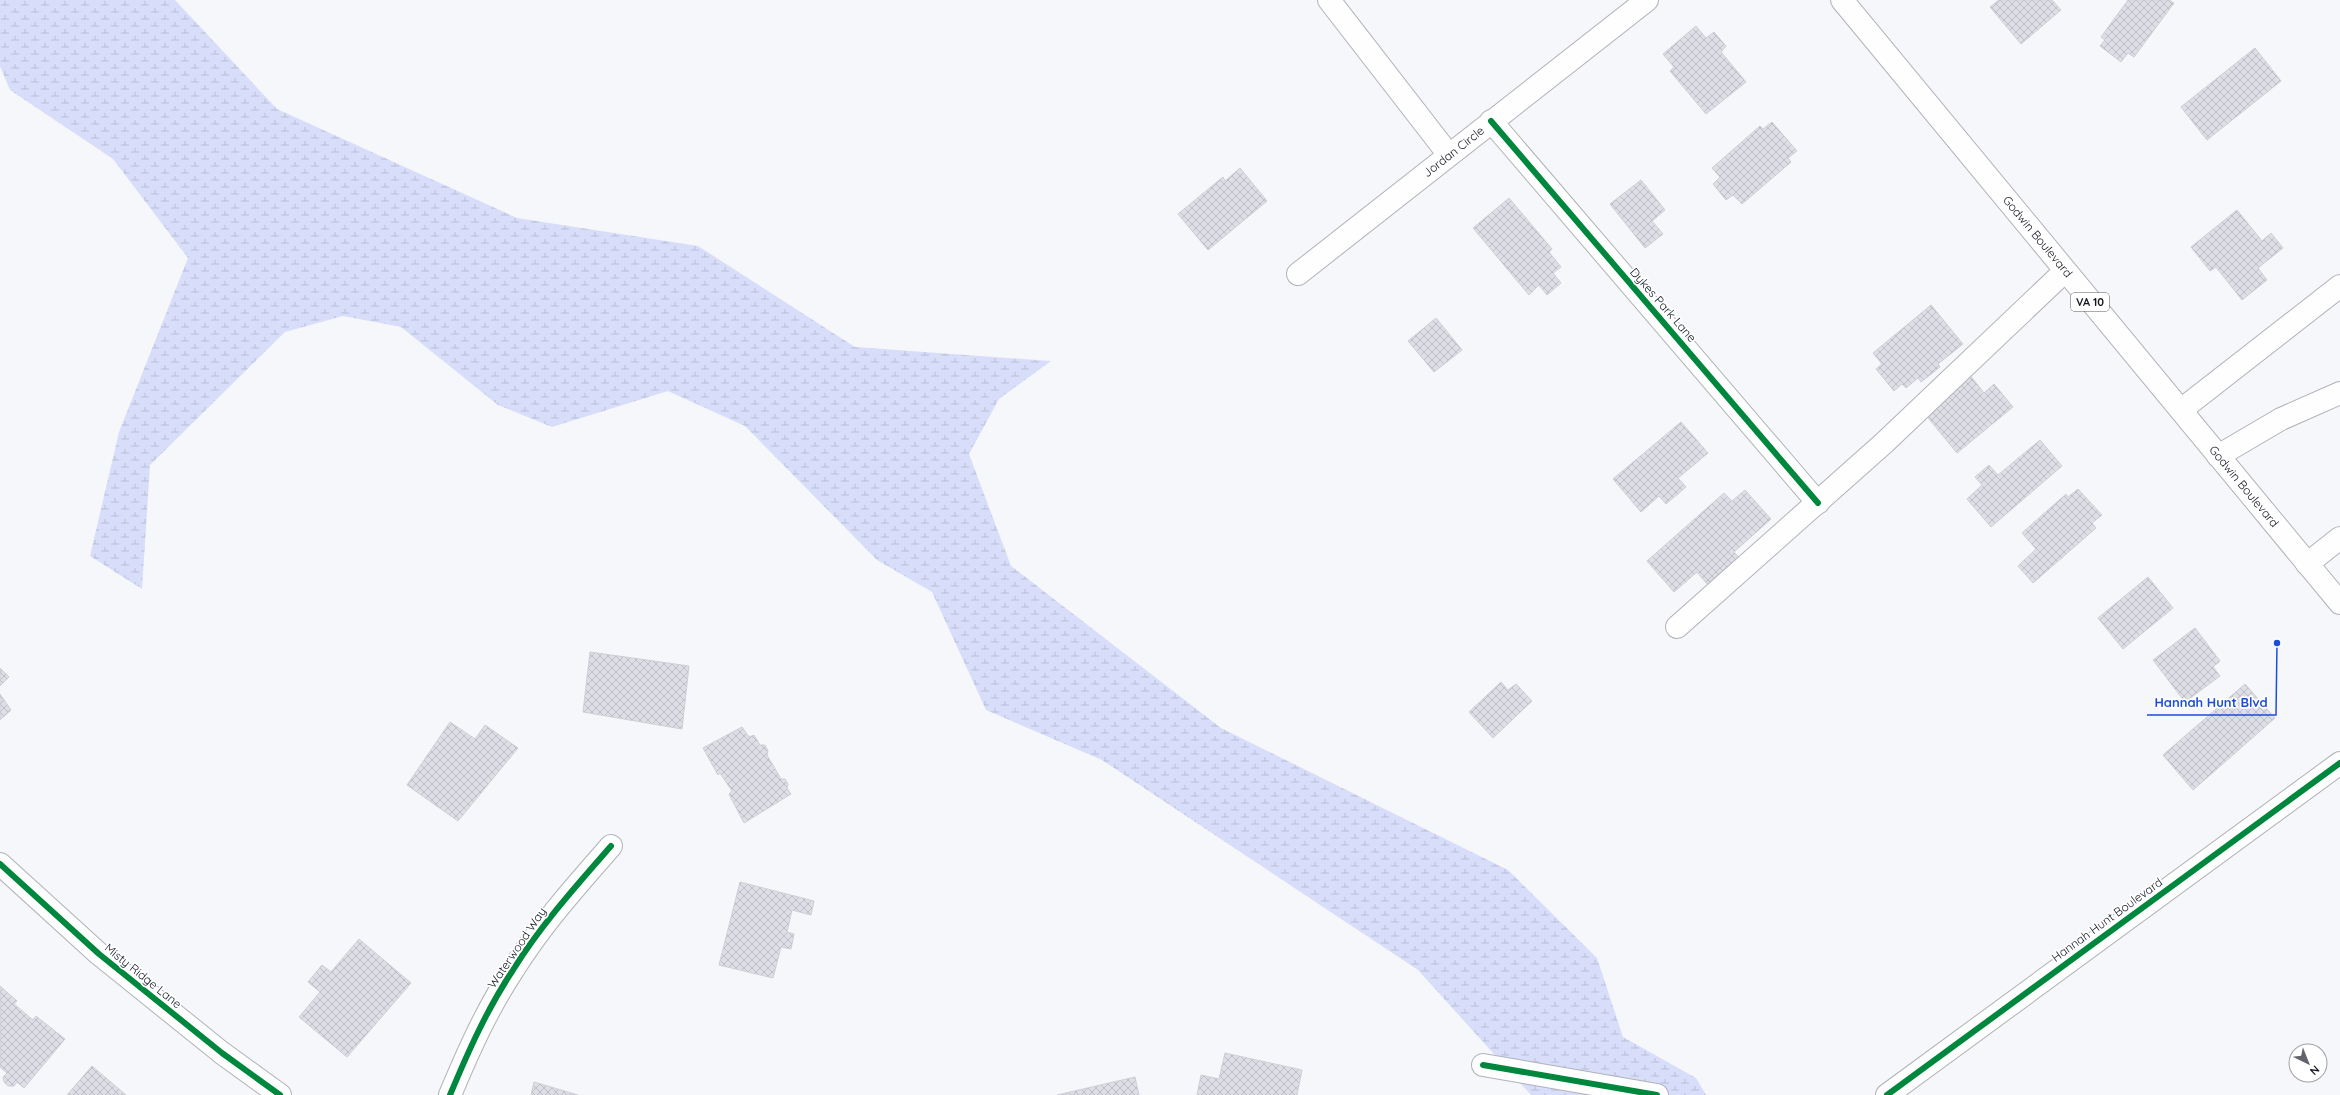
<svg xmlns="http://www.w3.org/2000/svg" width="2340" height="1095" viewBox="0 0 2340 1095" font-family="Quicksand,sans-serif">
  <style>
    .wetland { fill: url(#wetland-marsh) }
    .building { fill: url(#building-cross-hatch); stroke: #cecfd6 }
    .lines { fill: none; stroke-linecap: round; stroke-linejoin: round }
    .minor-casing { stroke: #b0b2b9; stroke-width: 24 }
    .major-casing { stroke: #b0b2b9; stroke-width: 24 }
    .minor { stroke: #fefefe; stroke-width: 22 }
    .major { stroke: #fefefe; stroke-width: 22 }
    .cycleway-casing { stroke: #fff; stroke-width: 8 }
    .cycleway { stroke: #00873e; stroke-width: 6 }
    .labels { text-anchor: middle; stroke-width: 3.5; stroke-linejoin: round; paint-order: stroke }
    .shield { fill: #fff; stroke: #5a5b63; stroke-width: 1 }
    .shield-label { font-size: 11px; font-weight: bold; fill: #131520 }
    .street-label { font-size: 12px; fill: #131520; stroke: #fff }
    .leader { fill: none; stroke: #1d4ed8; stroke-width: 1.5 }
    .callout-dot { fill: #1d4ed8; stroke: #fff; stroke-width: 1.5 }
    .callout-label { font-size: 13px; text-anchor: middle; font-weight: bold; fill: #1d4ed8; stroke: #fff; stroke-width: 3.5; stroke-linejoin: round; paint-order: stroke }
  </style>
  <defs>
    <pattern id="wetland-marsh" width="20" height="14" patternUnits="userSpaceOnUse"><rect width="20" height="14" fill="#d8ddfa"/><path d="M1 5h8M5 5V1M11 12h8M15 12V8" fill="none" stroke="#b8bdd6"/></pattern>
    <pattern id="building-cross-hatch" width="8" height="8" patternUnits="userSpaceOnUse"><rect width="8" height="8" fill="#dddee6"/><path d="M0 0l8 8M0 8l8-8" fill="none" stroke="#bdbec5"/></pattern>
  </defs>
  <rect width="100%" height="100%" fill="#f6f7fa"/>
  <!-- wetland -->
  <path class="wetland" d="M0,0h175l102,109 240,109 181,28 157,101 196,14 -52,38 -30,55 42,112 210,162 287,142 89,88 26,79 73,41 10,17h-175l-113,-125 -316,-210 -116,-50 -54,-118 -55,-32 -132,-134 -77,-35 -116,36 -54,-22 -97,-78 -58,-11 -58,16 -135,133 -8,124 -52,-33 29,-124 69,-174 -75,-99 -103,-69 -10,-24z"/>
  <!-- building -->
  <g class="building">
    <path d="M1999,0h53l9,10 -40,34 -31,-37z"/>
    <path d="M2128,0h41l5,3 -40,54 -6,-4 -7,9 -21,-16 5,-6 -4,-3z"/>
    <path d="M1696,26l10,12 8,-6 12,14 -5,6 25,30 -40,32 -36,-43 4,-4 -11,-13z"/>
    <path d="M2255,48l26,33 -74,59 -26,-33z"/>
    <path d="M1772,122l25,29 -9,7 3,4 -49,42 -9,-9 -7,5 -13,-16 7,-7 -8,-9 48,-42 3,3z"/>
    <path d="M1240,168l27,33 -59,49 -30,-36 45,-37 2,4z"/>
    <path d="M1641,180l24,30 -13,11 11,13 -18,14 -35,-44z"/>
    <path d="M1509,198l43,51 -3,3 12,15 -8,6 8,10 -14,12 -8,-10 -10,10 -56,-67z"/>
    <path d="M2237,210l25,31 9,-8 12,15 -25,20 9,12 -25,20 -26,-33 -6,4 -19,-24z"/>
    <path d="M1931,305l32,39 -25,20 2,3 -19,15 -3,-4 -12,10 -4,-4 -8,7 -18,-22 6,-5 -9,-11z"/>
    <path d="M1436,318l26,32 -28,22 -26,-31z"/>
    <path d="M1966,370l18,23 10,-9 19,23 -56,46 -32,-39z"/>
    <path d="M1681,422l27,31 -30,25 8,9 -20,17 -7,-8 -18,16 -28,-33z"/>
    <path d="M2040,440l22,26 -71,61 -24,-28 15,-14 -7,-8 14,-12 9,10z"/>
    <path d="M2078,489l24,26 -10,8 4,5 -63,55 -15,-17 18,-17 -14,-16 44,-39 2,3z"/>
    <path d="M1745,490l26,29 -37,33 10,11 -31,28 -16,-19 -23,20 -27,-31 77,-68 8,8z"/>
    <path d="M2148,577l25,31 -50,41 -25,-31z"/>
    <path d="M2195,628l25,33 -7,6 7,9 -35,26 -32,-42z"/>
    <path d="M590,652l99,14 -7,63 -99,-17z"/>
    <path d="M0,668l9,9 -9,9z"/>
    <path d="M1501,682l7,8 8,-6 16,17 -39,37 -24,-26z"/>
    <path d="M2245,684l30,34 -82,72 -30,-35z"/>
    <path d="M0,694l11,16 -11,10z"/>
    <path d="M450,722l25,17 10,-14 33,23 -60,73 -51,-36z"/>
    <path d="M742,727l7,10 5,-2 6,10h5l3,6 -1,4 14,24h4l3,5 -1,4 4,6 -47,29 -15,-29 3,-3 -12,-18 -2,2 -15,-27z"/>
    <path d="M740,882l74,19 -3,14 -19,-5 -5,22 7,2 -3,15 -10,-2 -8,31 -54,-13z"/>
    <path d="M359,939l52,44 -64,74 -48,-40 21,-25 -12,-10 14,-17 9,7z"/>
    <path d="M0,986l17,15 -3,3 19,16 3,-4 29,23 -41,49 -7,-6 -3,4h-6l-4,-4 -1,-5 4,-4 -7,-6z"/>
    <path d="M1225,1053l77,17 -5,25h-100l4,-20 18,4z"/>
    <path d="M92,1066l34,29h-59z"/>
    <path d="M1135,1077l4,18h-82z"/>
    <path d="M534,1082l44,13h-47z"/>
  </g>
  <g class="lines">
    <defs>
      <g id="minor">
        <path d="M1329,0l120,155"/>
        <path d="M1491,121l327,382"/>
        <path id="s1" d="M1298,274l349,-274"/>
        <path d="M2181,410l159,-124"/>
        <path d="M2218,456l63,-37 59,-26"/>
        <path d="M2307,564l33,-26"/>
        <path d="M1677,627l207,-184 181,-172"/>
        <path d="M0,864l99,90 123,99 58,42"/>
        <path d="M1483,1065l174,30"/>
        <path d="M450,1095c18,-43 37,-86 63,-125 28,-45 63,-84 98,-124"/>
        <path d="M1887,1095l453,-332"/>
      </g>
      <g id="major">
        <path id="s2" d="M1842,0l498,603"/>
      </g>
    </defs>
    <!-- minor casing -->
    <use href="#minor" class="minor-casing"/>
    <!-- major casing -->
    <use href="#major" class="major-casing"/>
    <!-- minor -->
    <use href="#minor" class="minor"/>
    <!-- major -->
    <use href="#major" class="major"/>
    <defs>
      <g id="cycleway">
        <path d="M1491,121l327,382"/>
        <path d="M0,864l99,90 123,99 58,42"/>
        <path d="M1483,1065l174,30"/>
        <path d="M450,1095c18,-43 37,-86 63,-125 28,-45 63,-84 98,-124"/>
        <path d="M1887,1095l453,-332"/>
      </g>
    </defs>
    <!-- cycleway casing -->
    <use href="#cycleway" class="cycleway-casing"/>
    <!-- cycleway -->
    <use href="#cycleway" class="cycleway"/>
  </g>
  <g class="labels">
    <!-- shield labels -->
    <rect class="shield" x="2071" y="293" width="38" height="18" rx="3"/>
    <g class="shield-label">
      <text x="2090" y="306">VA 10</text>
    </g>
    <!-- street labels -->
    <g class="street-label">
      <text dy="4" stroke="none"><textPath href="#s1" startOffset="198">Jordan Circle</textPath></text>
      <text dy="4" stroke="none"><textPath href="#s2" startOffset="307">Godwin Boulevard</textPath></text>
      <text transform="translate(1663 305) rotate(49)" y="4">Dykes Park Lane</text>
      <text dy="4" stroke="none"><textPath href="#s2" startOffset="631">Godwin Boulevard</textPath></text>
      <text transform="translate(2107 920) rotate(-36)" y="4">Hannah Hunt Boulevard</text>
      <text transform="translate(517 948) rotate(-56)" y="4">Waterwood Way</text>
      <text transform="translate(143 976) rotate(39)" y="4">Misty Ridge Lane</text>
    </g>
  </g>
  <!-- callouts -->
  <path class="leader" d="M2277 643L2276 715H2147"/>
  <circle class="callout-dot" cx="2277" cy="643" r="4"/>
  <g class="callout-label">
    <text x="2211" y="707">Hannah Hunt Blvd</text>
  </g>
  <!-- north arrow -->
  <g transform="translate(2308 1063) rotate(137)"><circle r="19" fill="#ffffff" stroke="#a1a1a6"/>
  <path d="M0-3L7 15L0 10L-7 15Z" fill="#62646c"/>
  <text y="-6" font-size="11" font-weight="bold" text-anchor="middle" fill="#131520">N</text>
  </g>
</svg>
